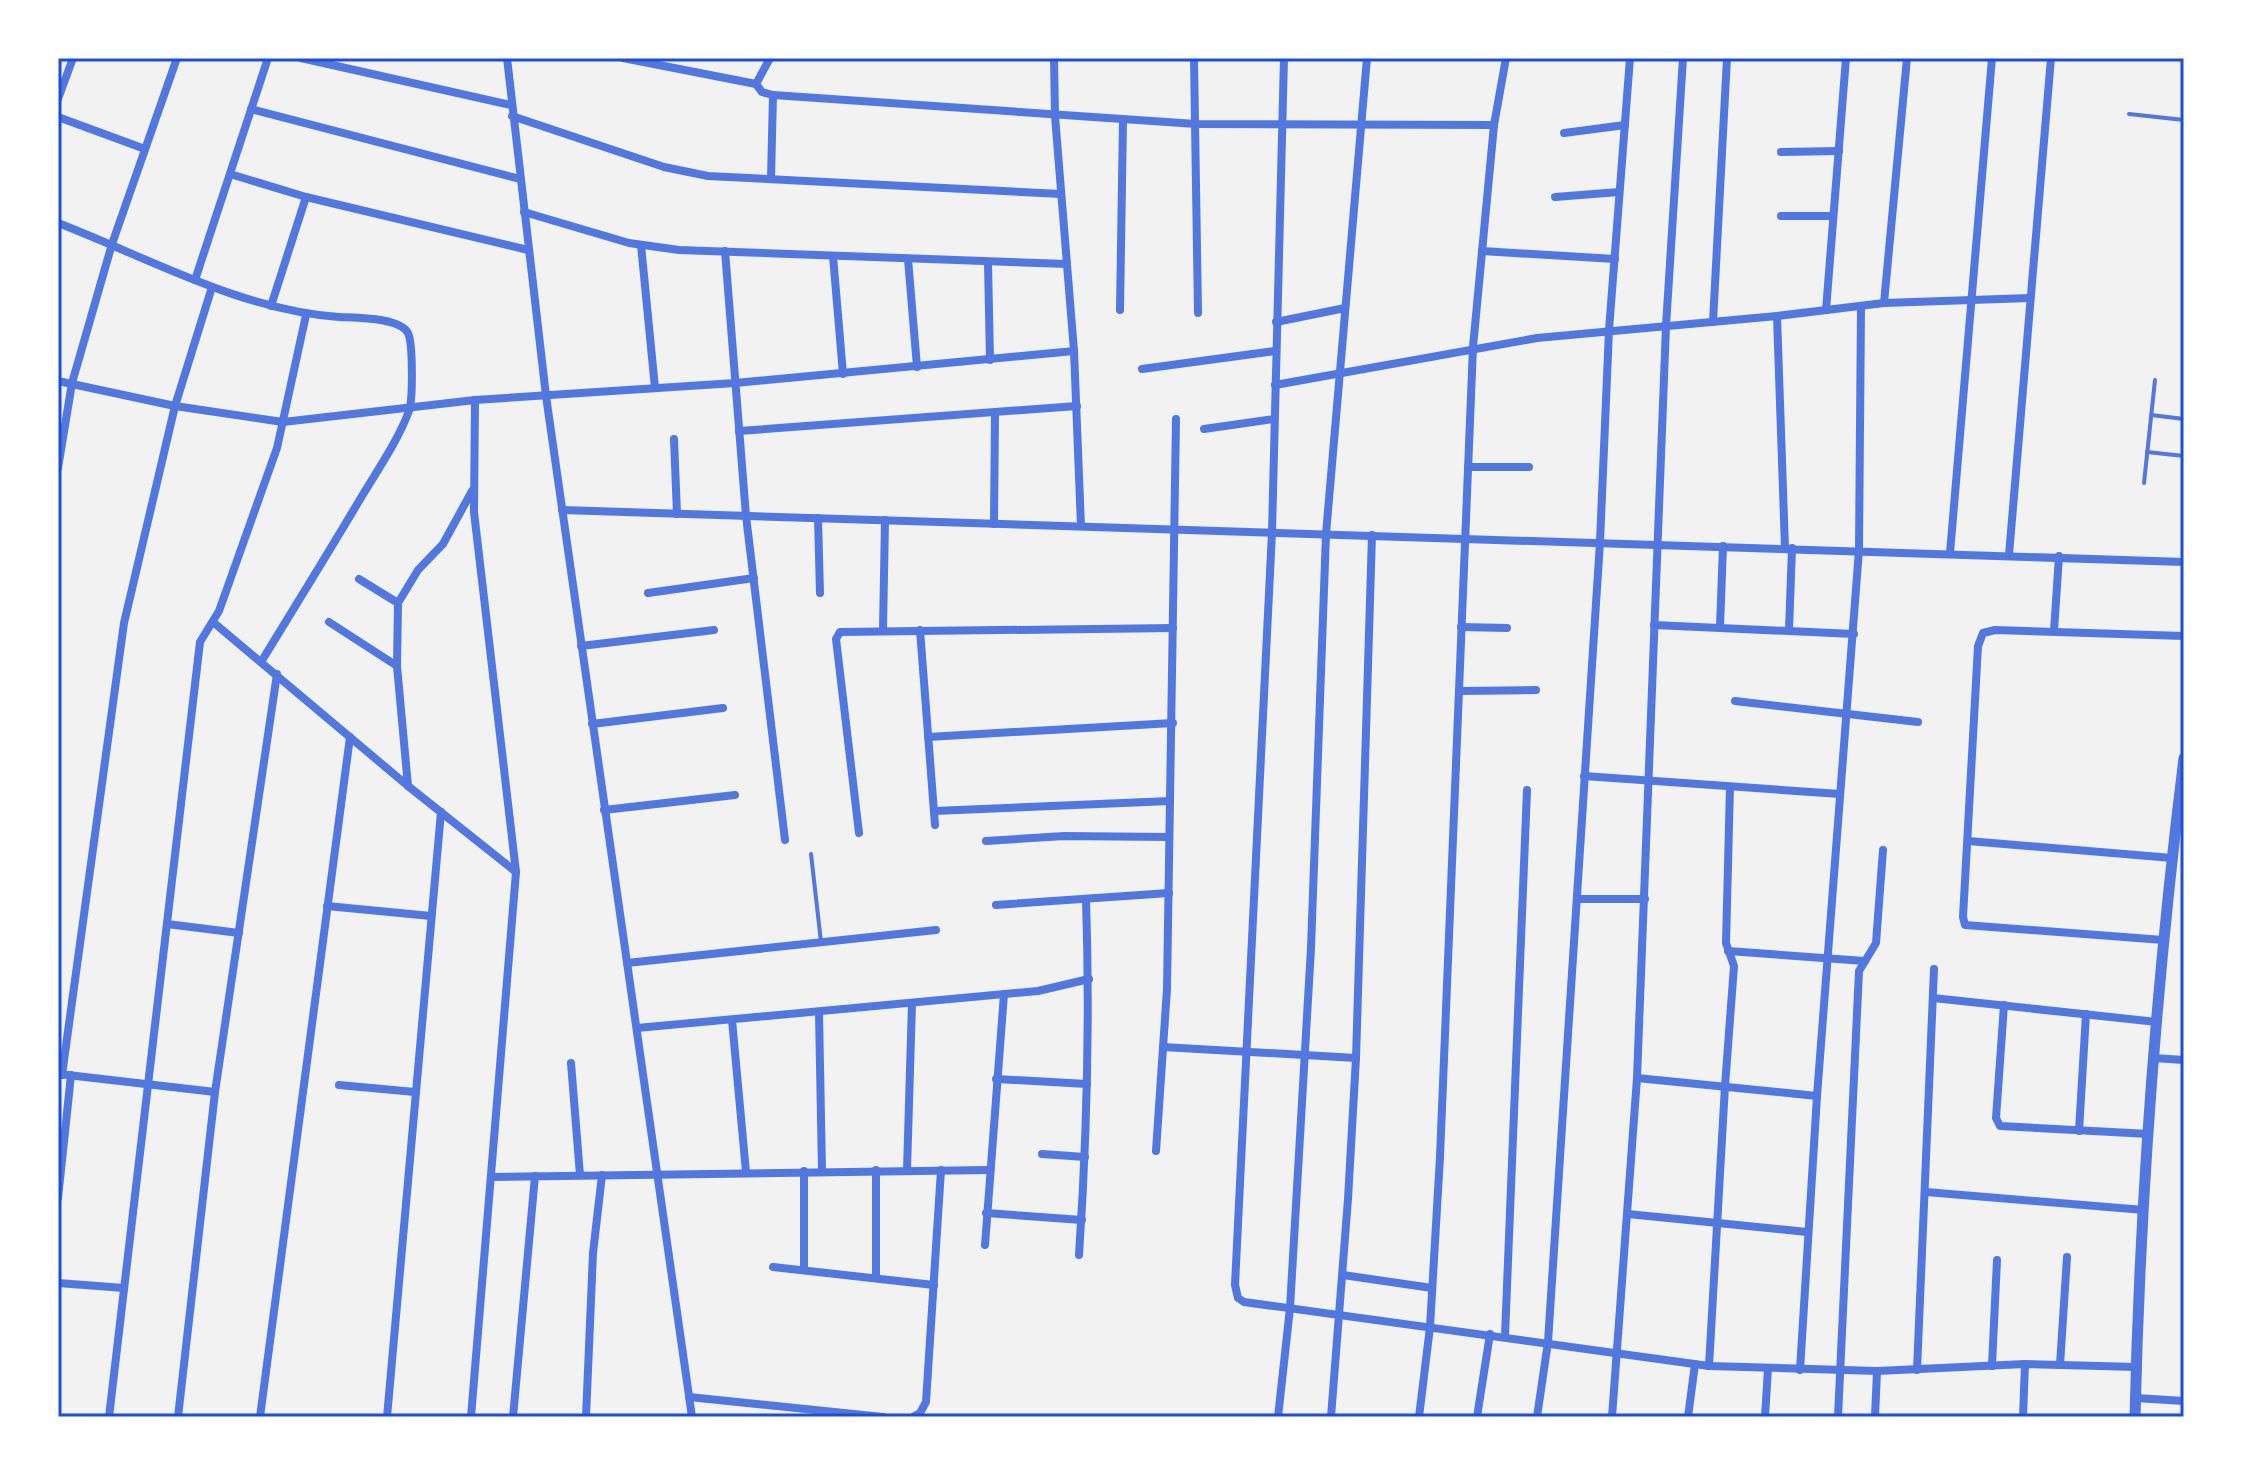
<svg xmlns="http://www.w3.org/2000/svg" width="2242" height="1475" viewBox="0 0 2242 1475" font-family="'Fira Sans',sans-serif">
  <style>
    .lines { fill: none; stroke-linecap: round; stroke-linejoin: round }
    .service { stroke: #5277de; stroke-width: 4 }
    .minor { stroke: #5277de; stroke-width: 8 }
    .tertiary { stroke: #5277de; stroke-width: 11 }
    .neatline { fill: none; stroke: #1d4ed8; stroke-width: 3 }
  </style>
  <rect width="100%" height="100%" fill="#f2f2f2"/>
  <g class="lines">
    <!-- service -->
    <g class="service">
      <path d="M2129,114l55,6"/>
      <path d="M2151,415l33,4"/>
      <path d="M2147,452l37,4"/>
      <path d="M2144,483l11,-103"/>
      <path d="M811,854l10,88"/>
    </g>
    <!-- minor -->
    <g class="minor">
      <path d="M301,58l210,47"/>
      <path d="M507,58l39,338 146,1021"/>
      <path d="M623,58l133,26"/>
      <path d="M1054,58l1,58 19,235 7,175"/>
      <path d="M1194,58l4,255"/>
      <path d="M1284,58l-12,474 -37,753 3,13 6,4 465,64 168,5 148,-7 112,3"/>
      <path d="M756,84l6,8 11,3 423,29 298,1"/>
      <path d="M756,84l14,-26"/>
      <path d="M58,99l15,-41"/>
      <path d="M251,109l269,70"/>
      <path d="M512,116l152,51 44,9 353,18"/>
      <path d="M58,117l87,32"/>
      <path d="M1564,133l61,-8"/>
      <path d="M1781,152l58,-1"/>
      <path d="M230,174l76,23 222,53"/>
      <path d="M771,179l2,-84"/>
      <path d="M1555,197l64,-5"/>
      <path d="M524,212l105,31 50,7 388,14"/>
      <path d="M1781,216h52"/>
      <path d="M58,223c91,35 182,87 281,94 16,1 60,0 69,16 5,10 5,67 1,78 -12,32 -33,61 -50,90 -32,54 -65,107 -98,161"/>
      <path d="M641,245l14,143"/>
      <path d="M725,251l21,265 39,324"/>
      <path d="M1482,251l133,8"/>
      <path d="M833,256l10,118"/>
      <path d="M908,259l9,108"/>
      <path d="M988,263l2,97"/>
      <path d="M195,280l73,-222"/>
      <path d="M1884,303l23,-245"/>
      <path d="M271,306l35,-109"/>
      <path d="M1120,310l3,-190"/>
      <path d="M1826,310l20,-252"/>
      <path d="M1777,316l8,232"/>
      <path d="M1276,322l69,-14"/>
      <path d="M1713,322l14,-264"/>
      <path d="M1142,369l133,-18"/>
      <path d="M58,381l117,25 108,16 192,-22 260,-17 339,-32"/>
      <path d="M1275,385l262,-47 240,-22 107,-13 146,-5"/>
      <path d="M1204,429l70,-10"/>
      <path d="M739,431l338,-25"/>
      <path d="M674,439l3,75"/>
      <path d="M1468,467h61"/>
      <path d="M58,468l14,-85 40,-139 65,-186"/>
      <path d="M562,510l1622,52"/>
      <path d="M818,518l2,75"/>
      <path d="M994,524l1,-111"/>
      <path d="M1950,553l42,-495"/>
      <path d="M2009,555l42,-497"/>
      <path d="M359,579l39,24"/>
      <path d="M648,593l106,-15"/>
      <path d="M213,622l195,164 108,86"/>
      <path d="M329,622l68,44"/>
      <path d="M1654,625l200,9"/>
      <path d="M1461,627l46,1"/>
      <path d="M1720,627l3,-81"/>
      <path d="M883,630l2,-110"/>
      <path d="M920,630l15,195"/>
      <path d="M1789,630l3,-82"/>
      <path d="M2054,631l5,-75"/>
      <path d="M581,646l133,-16"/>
      <path d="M1459,691l77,-1"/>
      <path d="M1735,701l183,21"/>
      <path d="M592,724l131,-16"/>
      <path d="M928,737l245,-14"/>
      <path d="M1584,776l256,18"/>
      <path d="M408,786l-11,-120 1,-63 20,-33 25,-26 29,-53"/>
      <path d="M604,810l131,-15"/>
      <path d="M934,811l236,-10"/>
      <path d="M859,833l-23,-194 4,-7 333,-4"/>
      <path d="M986,841l78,-5 105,1"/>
      <path d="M1968,841l204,17"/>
      <path d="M1577,899h68"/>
      <path d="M996,905l173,-12"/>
      <path d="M327,906l104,10"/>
      <path d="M167,924l72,9"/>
      <path d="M2163,940l-198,-15 -2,-8 15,-271 5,-13 12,-3 189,6"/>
      <path d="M1728,951l137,10"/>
      <path d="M627,963l309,-33"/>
      <path d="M1933,998l224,24"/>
      <path d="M2004,1005l-8,113 4,8 149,8"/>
      <path d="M819,1013l3,158"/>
      <path d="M732,1020l14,152"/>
      <path d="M637,1028l401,-37 51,-12"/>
      <path d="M1163,1047l193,11"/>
      <path d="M2154,1058l30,2"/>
      <path d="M571,1063l9,112"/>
      <path d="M59,1074l156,18"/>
      <path d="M62,1075l62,-452 51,-217 37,-119"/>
      <path d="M1637,1078l180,18"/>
      <path d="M996,1079l91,5"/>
      <path d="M339,1085l76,7"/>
      <path d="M2079,1131l7,-117"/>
      <path d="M1156,1151l11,-162 9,-570"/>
      <path d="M1042,1154l43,3"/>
      <path d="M907,1170l5,-167"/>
      <path d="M491,1177l498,-7"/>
      <path d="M1926,1192l218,18"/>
      <path d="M58,1198l13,-123"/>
      <path d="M986,1213l96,7"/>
      <path d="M1628,1214l179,18"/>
      <path d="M985,1245l19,-251"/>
      <path d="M1079,1255c8,-119 11,-237 7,-356"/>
      <path d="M773,1267l161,18"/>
      <path d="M804,1270v-99"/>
      <path d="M1343,1275l89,13"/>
      <path d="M876,1278v-108"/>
      <path d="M58,1283l66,5"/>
      <path d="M1505,1336l22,-546"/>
      <path d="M2060,1365l7,-108"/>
      <path d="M1709,1366l16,-280 9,-120 -8,-23 4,-156"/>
      <path d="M1992,1366l5,-106"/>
      <path d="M1800,1370l17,-274 42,-546 2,-244"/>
      <path d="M1917,1370l17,-401"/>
      <path d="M689,1397l194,20"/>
      <path d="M2136,1398l48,3"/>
      <path d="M109,1417l91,-775 19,-31 58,-163 29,-133"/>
      <path d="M178,1417l37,-325 62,-418"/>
      <path d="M260,1417l90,-680"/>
      <path d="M387,1417l54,-605"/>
      <path d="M471,1417l45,-545 -42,-360 1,-112"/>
      <path d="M513,1417l22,-241"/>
      <path d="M586,1417l7,-164 9,-78"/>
      <path d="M913,1417l7,-4 6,-11 15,-232"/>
      <path d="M1278,1417l12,-109 21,-360 15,-414 41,-476"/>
      <path d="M1331,1417l17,-218 8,-141 16,-523"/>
      <path d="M1419,1417l11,-90 10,-170 33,-810 21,-222 12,-67"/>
      <path d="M1477,1417l13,-83"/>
      <path d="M1537,1417l11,-75 52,-800 9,-212 21,-272"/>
      <path d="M1612,1417l25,-339 29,-752 17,-268"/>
      <path d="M1688,1417l7,-53"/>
      <path d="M1765,1417l3,-49"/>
      <path d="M1838,1417l21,-446 17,-28 7,-93"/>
      <path d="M1875,1417l2,-46"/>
      <path d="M2023,1417l2,-53"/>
    </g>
    <!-- tertiary -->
    <path class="tertiary" d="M2135,1417c5,-220 22,-441 49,-659"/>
  </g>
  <!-- border -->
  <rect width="2242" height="1475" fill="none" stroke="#ffffff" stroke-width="120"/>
  <rect x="60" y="60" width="2122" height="1355" class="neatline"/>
</svg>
